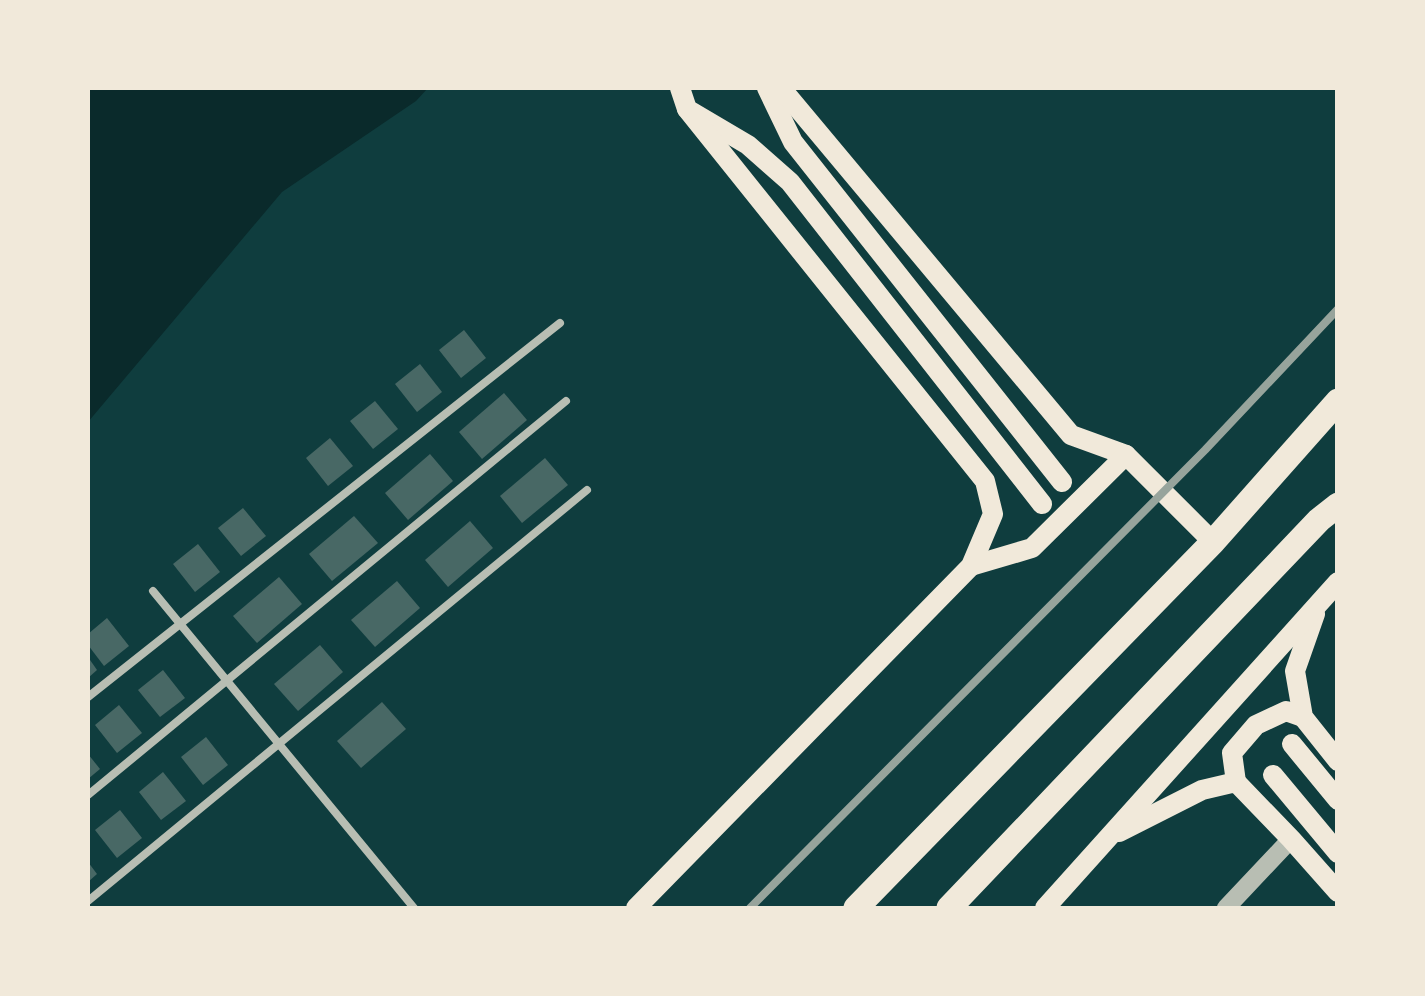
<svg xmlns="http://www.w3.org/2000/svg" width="1425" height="996" viewBox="0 0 1425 996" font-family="'Times New Roman',serif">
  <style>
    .water { fill: #0a2a2b }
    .building { fill: #486865 }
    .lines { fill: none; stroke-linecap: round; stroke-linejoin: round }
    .service { stroke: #b8beb3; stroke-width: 8 }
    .tertiary { stroke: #b8beb3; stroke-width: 18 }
    .secondary { stroke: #f1e9da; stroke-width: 20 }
    .trunk { stroke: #f1e9da; stroke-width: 25 }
    .rail { stroke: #97a49c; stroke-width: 8 }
  </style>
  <rect width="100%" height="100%" fill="#0f3d3e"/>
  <!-- water -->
  <path class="water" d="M88,88h340l-12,13 -134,91 -194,230z"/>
  <!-- building -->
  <g class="building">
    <path d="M464,330l22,28 -25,20 -22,-28z"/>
    <path d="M420,364l22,28 -25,20 -22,-28z"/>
    <path d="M504,393l23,27 -45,39 -23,-27z"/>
    <path d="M375,401l23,28 -25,20 -23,-28z"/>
    <path d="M330,438l23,28 -25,20 -22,-28z"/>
    <path d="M430,454l23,27 -45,39 -23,-27z"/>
    <path d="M545,458l23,27 -46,38 -22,-27z"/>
    <path d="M243,508l23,28 -25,20 -23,-28z"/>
    <path d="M354,516l24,27 -46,38 -23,-27z"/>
    <path d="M470,521l23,27 -45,39 -23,-27z"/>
    <path d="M198,544l22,28 -25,20 -22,-28z"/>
    <path d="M279,577l23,27 -45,39 -24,-27z"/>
    <path d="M397,581l23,27 -45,39 -24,-27z"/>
    <path d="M107,618l22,28 -25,20 -16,-21v-11z"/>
    <path d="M320,645l23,27 -45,39 -24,-27z"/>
    <path d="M88,657l9,13 -9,8z"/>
    <path d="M163,670l22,28 -25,19 -22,-27z"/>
    <path d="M382,702l24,27 -45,39 -24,-27z"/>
    <path d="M119,705l23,28 -25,20 -22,-28z"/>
    <path d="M206,737l22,28 -25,20 -22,-28z"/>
    <path d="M88,754l12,15 -12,10z"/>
    <path d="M163,772l23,29 -25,19 -22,-28z"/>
    <path d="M120,810l22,28 -25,20 -22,-28z"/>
    <path d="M88,862l9,12 -9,8z"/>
  </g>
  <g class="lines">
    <!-- service -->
    <g class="service">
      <path d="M153,591l261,317"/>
      <path d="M88,697l472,-374"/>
      <path d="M88,795l478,-394"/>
      <path d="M88,901l499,-411"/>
    </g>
    <!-- tertiary -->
    <path class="tertiary" d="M1226,908l65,-69"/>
    <!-- secondary -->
    <g class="secondary">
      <path d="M680,88l7,21 61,36 42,37 252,322"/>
      <path d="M767,88l26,54 269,340"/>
      <path d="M781,88l290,347 55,20 87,87"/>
      <path d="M971,566l61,-18 94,-93"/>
      <path d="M1315,614l-20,57 8,46 35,44"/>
      <path d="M1292,744l46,56"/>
      <path d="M1273,775l65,78"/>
      <path d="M1236,782l-4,-29 24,-28 30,-14 17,6"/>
      <path d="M1119,832l83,-42 34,-8 55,57 47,53"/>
      <path d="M636,908l335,-342 22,-52 -8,-33 -298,-372"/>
      <path d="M1045,908l293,-326"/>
    </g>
    <!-- trunk -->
    <g class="trunk">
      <path d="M856,908l357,-366 125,-141"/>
      <path d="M949,908l370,-388 19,-15"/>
    </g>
    <!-- rail -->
    <path class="rail" d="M750,908l455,-458 133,-141"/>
  </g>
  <!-- border -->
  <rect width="1425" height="996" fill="none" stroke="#f1e9da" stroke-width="180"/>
</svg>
